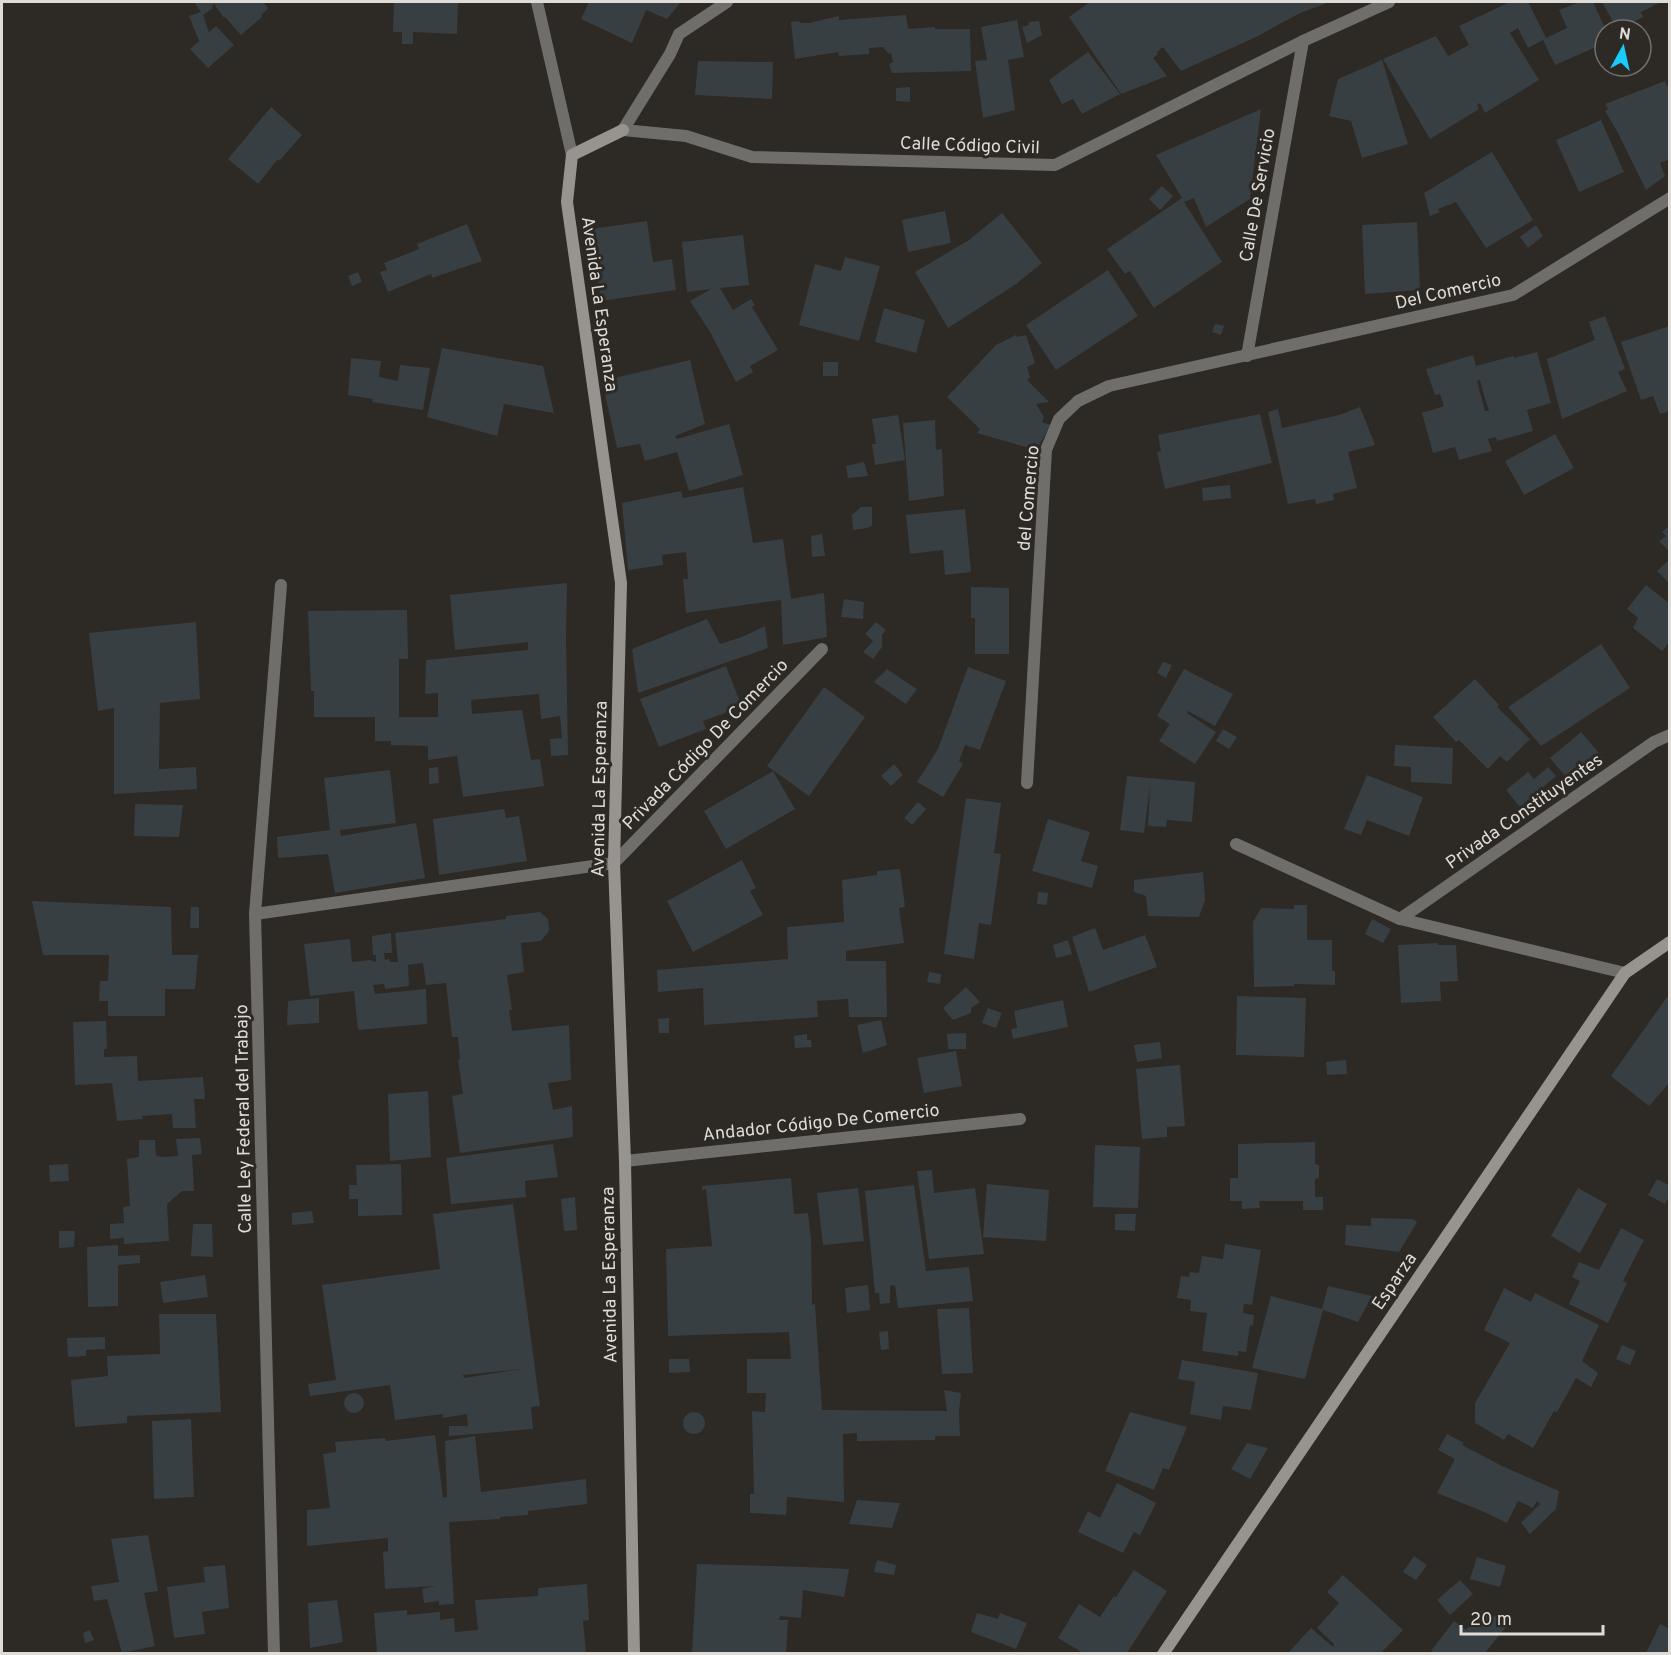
<svg xmlns="http://www.w3.org/2000/svg" width="1671" height="1655" viewBox="0 0 1671 1655" font-family="Overpass,sans-serif">
  <style>
    .building { fill: #383f42; fill-rule: evenodd }
    .lines { fill: none; stroke-linecap: round; stroke-linejoin: round }
    .street { stroke: #706e6b; stroke-width: 12 }
    .secondary { stroke: #979490; stroke-width: 12 }
    .labels { text-anchor: middle; stroke-width: 6; stroke-linejoin: round; paint-order: stroke }
    .street-label { font-size: 18px; fill: #dfdcd8; stroke: #2d2924 }
  </style>
  <rect width="100%" height="100%" fill="#2d2924"/>
  <!-- building -->
  <g class="building">
    <path d="M194,2h69l5,6 -7,8 1,1 -21,18 -16,-18 -1,1 -10,-14 -2,2 1,2 -10,7 6,17 7,-6 18,19 -26,23 -18,-19 9,-8 -10,-25 12,-4z"/>
    <path d="M394,2h64l-1,32 -44,-2v12h-11v-12h-9z"/>
    <path d="M589,2h92l-14,17 -21,-9 -14,33 -51,-24z"/>
    <path d="M1090,2h240l-30,11 -44,24 -75,34 -18,-24 -6,5 1,2 -5,4 14,18 -46,18 -52,-77z"/>
    <path d="M1510,2h18l18,36 21,-10 -8,-18 20,-8h14l13,28 -1,13 -50,22 -12,-25 -15,8 -10,-20 -8,5 29,47 -54,33 -5,-10 -3,2 2,4 -49,30 -47,-80 53,-23 12,20 21,-11 -10,-19z"/>
    <path d="M1602,2h59l-20,10 2,5 -25,13z"/>
    <path d="M906,15l2,14 27,-2v2h35l1,42 -79,2 -3,-9 4,-2 -2,-9 -2,1 -6,-7 -14,1v6l-30,2 -1,-4 -43,7 -4,-37 8,-1 1,2h9l30,-7v4z"/>
    <path d="M1017,20l7,37 -16,3 7,50 -32,8 -8,-57 12,-1 -6,-33z"/>
    <path d="M1039,21l3,14 -15,8 -5,-16 7,-2v-3z"/>
    <path d="M1088,52l32,42 -38,20 -9,-15 -11,5 -13,-24z"/>
    <path d="M1382,60l26,84 -46,14 -11,-37 -22,-5 9,-37z"/>
    <path d="M698,61l75,1 -1,37 -77,-4z"/>
    <path d="M1665,81l5,10v68l-10,4 5,13 -19,14 -28,-57 -13,-22 3,-2 -3,-5z"/>
    <path d="M910,87v15l-14,-1v-13z"/>
    <path d="M271,107l31,28 -23,26 -1,-2 -20,25 -30,-25z"/>
    <path d="M1261,109l-11,90 -44,28 -12,-29 -10,4 38,60 -68,46 -24,-37 -5,3 -18,-25 75,-51 -26,-43z"/>
    <path d="M1601,120l23,52 -45,20 -23,-52z"/>
    <path d="M1492,152l41,68 -47,28 -30,-46 -18,7 2,3 -10,4 -6,-23z"/>
    <path d="M1162,186l11,10 -13,14 -11,-11z"/>
    <path d="M945,211l6,32 -43,9 -6,-32z"/>
    <path d="M1002,213l40,50 -26,21 -68,44 -33,-56 54,-32z"/>
    <path d="M647,221l6,41 19,-3 4,31 -75,11 -10,-72z"/>
    <path d="M1417,222l3,68 -55,4 -3,-69z"/>
    <path d="M467,224l15,37 -50,17 -1,-4 -43,18 -8,-20 7,-2 -3,-7 35,-14 -2,-5z"/>
    <path d="M1536,225l7,11 -15,12 -8,-11z"/>
    <path d="M743,235l6,50 -29,3 13,22 18,-11 4,6 -3,2 26,43 -28,16 3,6 -17,10 -26,-50 -20,-31 21,-12 -24,3 -5,-50z"/>
    <path d="M845,257l35,9 -21,75 -60,-16 16,-61 26,7z"/>
    <path d="M1108,270l30,46 -82,54 -30,-45z"/>
    <path d="M358,272l4,10 -10,4 -4,-10z"/>
    <path d="M884,308l41,12 -9,33 -41,-11z"/>
    <path d="M1605,316l20,53 -7,3 9,19 -65,28 -15,-60 48,-19 -6,-18z"/>
    <path d="M1215,324l9,2 -3,9 -9,-3z"/>
    <path d="M1670,326v85l-10,3 -7,-18 -12,4 -20,-58z"/>
    <path d="M1016,335l1,2 9,-2 9,28 -8,4 3,10 -3,3 22,22 -13,2 8,13 -2,5 9,3 -15,25 -59,-17 3,-4 -33,-32 49,-52z"/>
    <path d="M442,348l101,18 11,47 -50,-9 -7,32 -70,-19z"/>
    <path d="M1537,352l14,51 -24,7 6,21 -36,10 -1,-4 -8,2 4,12 -33,9 -4,-13 -22,6 -11,-40 22,-7 -4,-12 -5,1 -9,-26 47,-14 3,11 37,-10 1,2zM1480,380l4,15 5,16h-4l-8,-30z"/>
    <path d="M351,358l30,3 -2,16 19,4 2,-16 30,3 -7,42 -51,-8 1,-3 -25,-4z"/>
    <path d="M690,360l15,64 -30,12 2,3 52,-15 14,51 -54,16 -12,-39 -32,9 -5,-17 -23,4 -15,-67z"/>
    <rect x="823" y="362" width="15" height="14"/>
    <path d="M1360,407l15,38 -27,7 9,36 -24,6 1,6 -18,4 -1,-5 -27,5 -20,-92 10,-3 4,19 57,-13z"/>
    <path d="M1260,414l12,49 -107,26 -8,-37 4,-1 -3,-16z"/>
    <path d="M898,415l7,45 -30,5 -3,-21h4l-4,-25z"/>
    <path d="M935,420l1,30 6,-1 2,47 -35,5 -6,-78z"/>
    <path d="M1555,434l19,34 -50,27 -19,-34z"/>
    <path d="M864,462l4,14 -20,2 -2,-12z"/>
    <path d="M1230,485l1,13 -28,3 -1,-13z"/>
    <path d="M743,487l10,56 30,-4 8,60 33,-6 3,44 -44,8 -2,-45 -95,13 -3,-34h5l-2,-27 -24,3 1,10 -35,5 -6,-67 59,-12 2,7z"/>
    <path d="M861,507h11v19l-5,2 -14,2 -1,-15z"/>
    <path d="M965,509l6,63 -26,3 -2,-25 -33,4 -4,-39z"/>
    <path d="M1670,525v27l-11,-11 7,-5 -4,-4z"/>
    <path d="M822,534l3,22 -13,1 -1,-21z"/>
    <path d="M1670,559v25l-13,-13z"/>
    <path d="M567,583l-1,55 2,117 -17,1 -1,-17 12,-1 -2,-22 -19,3 -2,-25 -68,6 1,14 50,-4 9,50 9,-1 4,27 -81,11 -6,-41 -29,4v-14l-37,-1v-4h-16v-24h-61v-26h-3l-3,-80 99,-1 1,49h-9v58h39v-24l-13,1 1,-34 102,-10v-8l-73,8 -5,-55z"/>
    <path d="M1646,585l24,19v37l-8,10 -29,-23 5,-10 -11,-9z"/>
    <path d="M971,587l38,1v66h-34v-36h-4z"/>
    <path d="M844,599l20,3 -1,17 -22,-2z"/>
    <path d="M707,619l13,25 22,-7 23,-11 3,22 -130,45 -6,-44z"/>
    <path d="M196,622l4,77 -40,4 -1,66 37,-2 1,22 -83,5v-86l-16,3 -9,-78z"/>
    <path d="M876,622l10,8 -4,5v12l-9,12 -10,-7 10,-11 -8,-7z"/>
    <path d="M1601,644l29,44 -89,58 -33,-39z"/>
    <path d="M1163,662l9,3 -6,13 -9,-5z"/>
    <path d="M726,666l16,41 -39,14 3,8 -47,18 -19,-48z"/>
    <path d="M968,667l38,14 -26,69 -15,-5 -6,16 4,3 -20,33 -26,-15 21,-33z"/>
    <path d="M887,669l30,20 -11,15 -32,-22z"/>
    <path d="M1184,669l49,25 -18,32 -27,-15 -1,2 29,19 -21,32 -36,-23 11,-17 -13,-8z"/>
    <path d="M1475,679l24,26 -2,2 33,32 -23,23 -7,-6 -12,13 -29,-29 -3,2 -23,-25z"/>
    <path d="M824,687l41,30 -56,79 -42,-30z"/>
    <path d="M1223,729l14,8 -8,12 -13,-8z"/>
    <path d="M1581,732l23,27 -33,24 -21,-25z"/>
    <path d="M1395,745l58,3 -1,36 -41,-2v-15l-17,-1z"/>
    <path d="M894,764l9,11 -12,11 -10,-10z"/>
    <path d="M438,767l1,16 -10,1v-16z"/>
    <path d="M1548,767l8,9 -36,31 -14,-17 22,-18 6,7z"/>
    <path d="M390,770l6,53 -56,7 1,6 75,-13 9,55 -90,15 -7,-39 -50,4 -1,-21 53,-7 -6,-52z"/>
    <path d="M773,771l22,38 -69,40 -22,-38z"/>
    <path d="M1367,775l56,22 -14,39 -42,-16 -6,15 -17,-6z"/>
    <path d="M1127,776l68,6 -3,40 -25,-2 -1,7 -18,-1 2,-40 -6,47 -24,-3z"/>
    <path d="M966,798l35,5 -7,50 7,1 -10,71 -12,-2 -5,36 -30,-5z"/>
    <path d="M918,802l8,7 -14,16 -8,-7z"/>
    <path d="M135,804l48,1 -4,32 -45,-1z"/>
    <path d="M504,809l2,9 13,-2 8,45 -88,14 -6,-56z"/>
    <path d="M1048,819l42,13 -9,29 17,5 -6,22 -60,-17z"/>
    <path d="M742,860l14,28 -6,3 13,24 -70,37 -26,-51z"/>
    <path d="M900,869l5,38 -6,1 5,35 -58,8v10h40l1,56h-38l-1,-18 -31,2 1,16 -114,8 -1,-37 -45,4 -1,-22 131,-11 -1,-32 57,-5 -2,-42 35,-5v-4z"/>
    <path d="M1203,872l2,28 -6,17 -51,-1 -2,-20 -12,-4v-12z"/>
    <path d="M1038,892l10,1 -1,12 -10,-1z"/>
    <path d="M32,901l139,6 1,48h26l-3,34h-30v27h-57v-15h-9l1,-20h8l1,-26h-66z"/>
    <path d="M1294,905h13v35h25v31h3v14l-41,-1v2l-40,1 -1,-65 8,-14 33,1z"/>
    <path d="M191,907h8v21h-9z"/>
    <path d="M540,912l8,7 1,12 -8,10 -20,2 3,29 -17,3 5,35h-3l3,21 57,-6 2,55 -23,3 5,27 19,-4 1,31 -113,16 -8,-57 11,-2 -5,-34 2,-1 -2,-22h-6l-6,-54 -20,2 -3,-22 -15,2 1,21 -24,3 -1,-5 -11,1 2,9 51,-5 1,35 -69,6 -4,-39 -44,5 -6,-52 46,-5 2,23 18,-2 6,2v-7h-3l-1,-19 19,-3 1,20h-8l1,7 4,-1 1,3h8l-3,-29 111,-14v-3z"/>
    <path d="M1372,919l19,10 -8,14 -18,-9z"/>
    <path d="M1095,928l8,22 42,-15 12,32 -68,25 -17,-55z"/>
    <path d="M1068,940l4,14 -16,4 -3,-13z"/>
    <path d="M1438,943v2h18l2,36 -18,1 1,19 -40,2 -3,-58z"/>
    <path d="M929,972l12,2 -1,10 -13,-2z"/>
    <path d="M966,987l14,15 -9,6v5l-18,7 -10,-12z"/>
    <path d="M1237,996l69,2 -2,59 -68,-2z"/>
    <path d="M1667,997l3,3v82l-21,24 -38,-30z"/>
    <path d="M319,998v25l-32,2 1,-24z"/>
    <path d="M1063,1000l5,27 -55,12 -2,-10 6,-1 -3,-17z"/>
    <path d="M988,1008l14,5 -6,15 -14,-5z"/>
    <path d="M669,1018v15h-10l-1,-14z"/>
    <path d="M881,1020l6,25 -24,8 -6,-28z"/>
    <path d="M106,1021l1,28h-3v8l33,-1 1,25 65,-4 2,22h-11l2,29h-23l-1,-14 -30,2 1,3 -26,2 -5,-38 -37,2 -2,-63z"/>
    <path d="M966,1033v16h-18l-1,-15z"/>
    <path d="M807,1034v6h4l1,7 -17,1 -1,-12z"/>
    <path d="M1160,1042l2,16 -25,4 -3,-17z"/>
    <path d="M956,1051l6,35 -38,7 -7,-35z"/>
    <path d="M1346,1060l1,14 -20,1 -1,-13z"/>
    <path d="M1180,1065l5,61 -18,1v10l-25,2 -6,-70z"/>
    <path d="M428,1091l3,66 -41,4 -2,-67z"/>
    <path d="M200,1138l2,16 -10,1 2,36h-12l-15,13 2,37 -45,3v-6l-14,1v-15l14,-1 -1,-16 7,-1 -3,-47 12,-2v-17h16l1,16 7,1 15,-1 -2,-17z"/>
    <path d="M1315,1142v22l4,1v13l-4,1v18h8v13h-20v-9h-44l1,7 -18,1v-8h-12v-23h8v-34z"/>
    <path d="M553,1144l5,33 -33,4 1,16 -75,7 -5,-46z"/>
    <path d="M1095,1145l45,2 -2,61 -45,-1z"/>
    <path d="M68,1164l1,17 -19,1 -1,-17z"/>
    <path d="M401,1164l1,51 -44,1v-17h-9v-14h8l-1,-20z"/>
    <path d="M932,1170l2,23 41,-5 9,66 -55,5 -12,-88z"/>
    <path d="M791,1178l3,36 14,-1 3,27 1,65 3,-1 7,106 125,1 -3,-21 17,3 -2,19 1,24h-25v4l-78,1v-8l-14,1 1,68 -57,-5 -1,18 -36,-2v-19h4l-2,-83 13,1 1,-19h-19v-34h44l-2,-27 -121,4 -2,-87 46,-3 -6,-57 -4,1v-4z"/>
    <path d="M1657,1179l13,7v9l-5,9 -17,-9z"/>
    <path d="M987,1184l62,6 -3,51 -63,-4z"/>
    <path d="M914,1185l12,86 43,-4 4,34 -75,7 -3,-23 -5,1v17l-10,1 -1,-11h-4l-10,-102z"/>
    <path d="M858,1188l6,53 -41,4 -6,-52z"/>
    <path d="M1578,1188l29,16 -27,49 -29,-17z"/>
    <path d="M575,1197l2,33 -13,1 -3,-32z"/>
    <path d="M513,1204l27,202 -9,1 2,22 -84,7v-10h19l-1,-12 -24,4v-4l-48,6 -5,-35 -80,11 -2,-12 28,-4 -14,-95 118,-16 -7,-55zM522,1369l-58,9 -1,-3z"/>
    <path d="M312,1211l2,12 -22,2v-12z"/>
    <path d="M1115,1214h21l-1,17 -20,-1z"/>
    <path d="M1371,1218l42,1 4,3 -18,30 -54,-7 1,-20 25,1z"/>
    <path d="M193,1224h19l1,33 -22,-1z"/>
    <path d="M1621,1228l23,12 -21,41 4,2 -19,40 -39,-19 11,-23 -8,-4 7,-15 20,8z"/>
    <path d="M59,1231h16l-1,16 -15,1z"/>
    <path d="M1225,1244l36,6 -9,55 -8,-1 -1,9 11,2 -1,11 -3,-1 -4,27 -8,-1v5l-36,-5 5,-38 -17,-2 1,-11 -14,-2 4,-22 8,1 1,-5 9,1 3,-17 21,3z"/>
    <path d="M118,1245v11l22,-1v8l-22,2v41l-30,1 -1,-60z"/>
    <path d="M205,1275l3,22 -45,6 -3,-21z"/>
    <path d="M868,1285l2,25 -23,3 -2,-25z"/>
    <path d="M1328,1286l44,10 -14,26 -35,-12 -18,69 -53,-11 19,-72 51,13z"/>
    <path d="M1504,1288l27,14 4,-9 64,32 -17,36 16,12 -7,14 -15,-9 -19,34 -3,-1 -21,37 -25,-14 -4,6 -29,-17v-20l35,-60 -26,-13z"/>
    <path d="M969,1308l4,65 -31,1 -5,-65z"/>
    <path d="M159,1314h57l5,98 -94,4v7l-52,4 -4,-47 37,-4 -1,-20 53,-2z"/>
    <path d="M888,1331l1,18 -8,1 -2,-18z"/>
    <path d="M105,1337v12l-19,1v6l-18,1 -1,-19z"/>
    <path d="M1622,1345l14,6 -6,14 -14,-6z"/>
    <path d="M669,1359h20l1,13 -21,1z"/>
    <path d="M1182,1360l76,13 -7,37 -28,-4 -2,14 -31,-6 5,-32 -17,-3z"/>
    <circle cx="354" cy="1403" r="10"/>
    <circle cx="694" cy="1423" r="11"/>
    <path d="M1130,1412l57,15 -18,43 -6,-2 -9,22 -49,-19z"/>
    <path d="M191,1419l3,78 -40,2 -2,-78z"/>
    <path d="M1447,1434l17,9 -2,2 42,22 55,24 -3,18 -26,25 -9,-11 19,-19 -3,-3 -4,7 -15,-7 -11,22 -25,-12 -45,-18 18,-34 -17,-9z"/>
    <path d="M435,1435l8,63 4,-1 -2,-56 30,-5 6,56 105,-13 1,25 -59,7v4l-28,2v2l-51,3 5,82 -15,1v-4l-15,2 -2,-14 13,-3 -50,3 -2,-37 5,-1v-13l-81,8v-36l23,-2 -7,-54 13,-2 -1,-10 50,-4 1,3z"/>
    <path d="M1247,1443l21,5 -18,31 -19,-10z"/>
    <path d="M1117,1483l39,20 -16,32 -6,-3 -11,21 -45,-21 10,-21 12,7z"/>
    <path d="M857,1500l43,3 -8,25 -43,-4z"/>
    <path d="M148,1535l10,56 -14,2 11,53 -33,7 -15,-54 -13,2 -3,-15 28,-4 -8,-43z"/>
    <path d="M1414,1556l13,9 -11,15 -13,-8z"/>
    <path d="M1477,1557l29,9 -6,21 -30,-8z"/>
    <path d="M877,1560l19,5 -2,10 -20,-3z"/>
    <path d="M697,1564l109,3 43,2 -5,28 -41,-7 -2,28 -21,-2 -1,4h9l-2,33h-94z"/>
    <path d="M225,1565l4,43 -27,4 3,22 -31,4 -7,-51 38,-5 -2,-15z"/>
    <path d="M1134,1570l33,21 -40,62h-44l-25,-15 21,-34 21,13 14,-21 2,1z"/>
    <path d="M1343,1575l60,55 -22,23h-93l23,-25 22,19 1,-3 -17,-16 22,-25 -12,-11z"/>
    <path d="M1460,1580l13,14 -23,21 -13,-15z"/>
    <path d="M587,1584l2,36 -6,1 3,32h-209l-3,-40 33,-3v5l33,-3v8l14,-2 1,14 23,-2 -3,-30 63,-4v-8z"/>
    <path d="M337,1600l6,42 -33,6 -2,-45z"/>
    <path d="M1481,1611l29,11 -25,31h-51l-3,-2 23,-30 12,9z"/>
    <path d="M977,1613l21,6 2,-6 27,10 -11,26 -45,-17z"/>
    <path d="M1660,1624l10,5v24h-24z"/>
    <path d="M90,1630l4,10 -9,3 -2,-10z"/>
  </g>
  <g class="lines">
    <!-- street -->
    <g class="street">
      <path d="M537,2l35,153"/>
      <path d="M727,2l-48,32 -9,20 -47,76 63,6 66,21 303,8 248,-124 86,-39"/>
      <path d="M1247,356l56,-315"/>
      <path d="M1027,783l19,-333 13,-31 19,-18 31,-15 404,-91 157,-97"/>
      <path d="M1236,844l164,75 225,54"/>
      <path d="M255,914l359,-51 208,-214"/>
      <path d="M1400,919l254,-177 16,-7"/>
      <path d="M625,1161l395,-42"/>
      <path d="M274,1654l-19,-740 26,-329"/>
    </g>
    <!-- secondary -->
    <g class="secondary">
      <path d="M623,130l-51,25 -5,47 54,381 -7,280 11,298 9,493"/>
      <path d="M1163,1654l462,-681 45,-31"/>
    </g>
  </g>
  <g class="labels">
    <!-- street labels -->
    <g class="street-label">
      <text transform="translate(970 145) rotate(2)" y="6">Calle Código Civil</text>
      <text transform="translate(1257 195) rotate(-80)" y="6">Calle De Servicio</text>
      <text transform="translate(1448 291) rotate(-13)" y="6">Del Comercio</text>
      <text transform="translate(600 304) rotate(82)" y="6">Avenida La Esperanza</text>
      <text transform="translate(1028 498) rotate(-85)" y="6">del Comercio</text>
      <text transform="translate(705 744) rotate(-46)" y="6">Privada Código De Comercio</text>
      <text transform="translate(599 789) rotate(-89)" y="6">Avenida La Esperanza</text>
      <text transform="translate(1524 811) rotate(-35)" y="6">Privada Constituyentes</text>
      <text transform="translate(243 1119) rotate(-91)" y="6">Calle Ley Federal del Trabajo</text>
      <text transform="translate(821 1122) rotate(-6)" y="6">Andador Código De Comercio</text>
      <text transform="translate(609 1275) rotate(-91)" y="6">Avenida La Esperanza</text>
      <text transform="translate(1394 1281) rotate(-56)" y="6">Esparza</text>
    </g>
  </g>
  <!-- border -->
  <rect width="1671" height="1655" fill="none" stroke="#dfdcd8" stroke-width="6"/>
  <!-- north arrow -->
  <g transform="translate(1623 48) rotate(8)"><circle r="28" fill="#2d2924" stroke="#74716c" stroke-width="1.5"/>
  <path d="M0-4.5L10 22L0 15L-10 22Z" fill="#19cafc"/>
  <text y="-9" font-size="16" font-weight="bold" text-anchor="middle" fill="#dfdcd8">N</text>
  </g>
  <!-- scale -->
  <path d="M1461 1625v9h142v-9" fill="none" stroke="#dfdcd8" stroke-width="3"/>
  <text x="1470" y="1625" font-size="18" fill="#dfdcd8" stroke="#2d2924" stroke-width="4.5" paint-order="stroke">20 m</text>
</svg>
